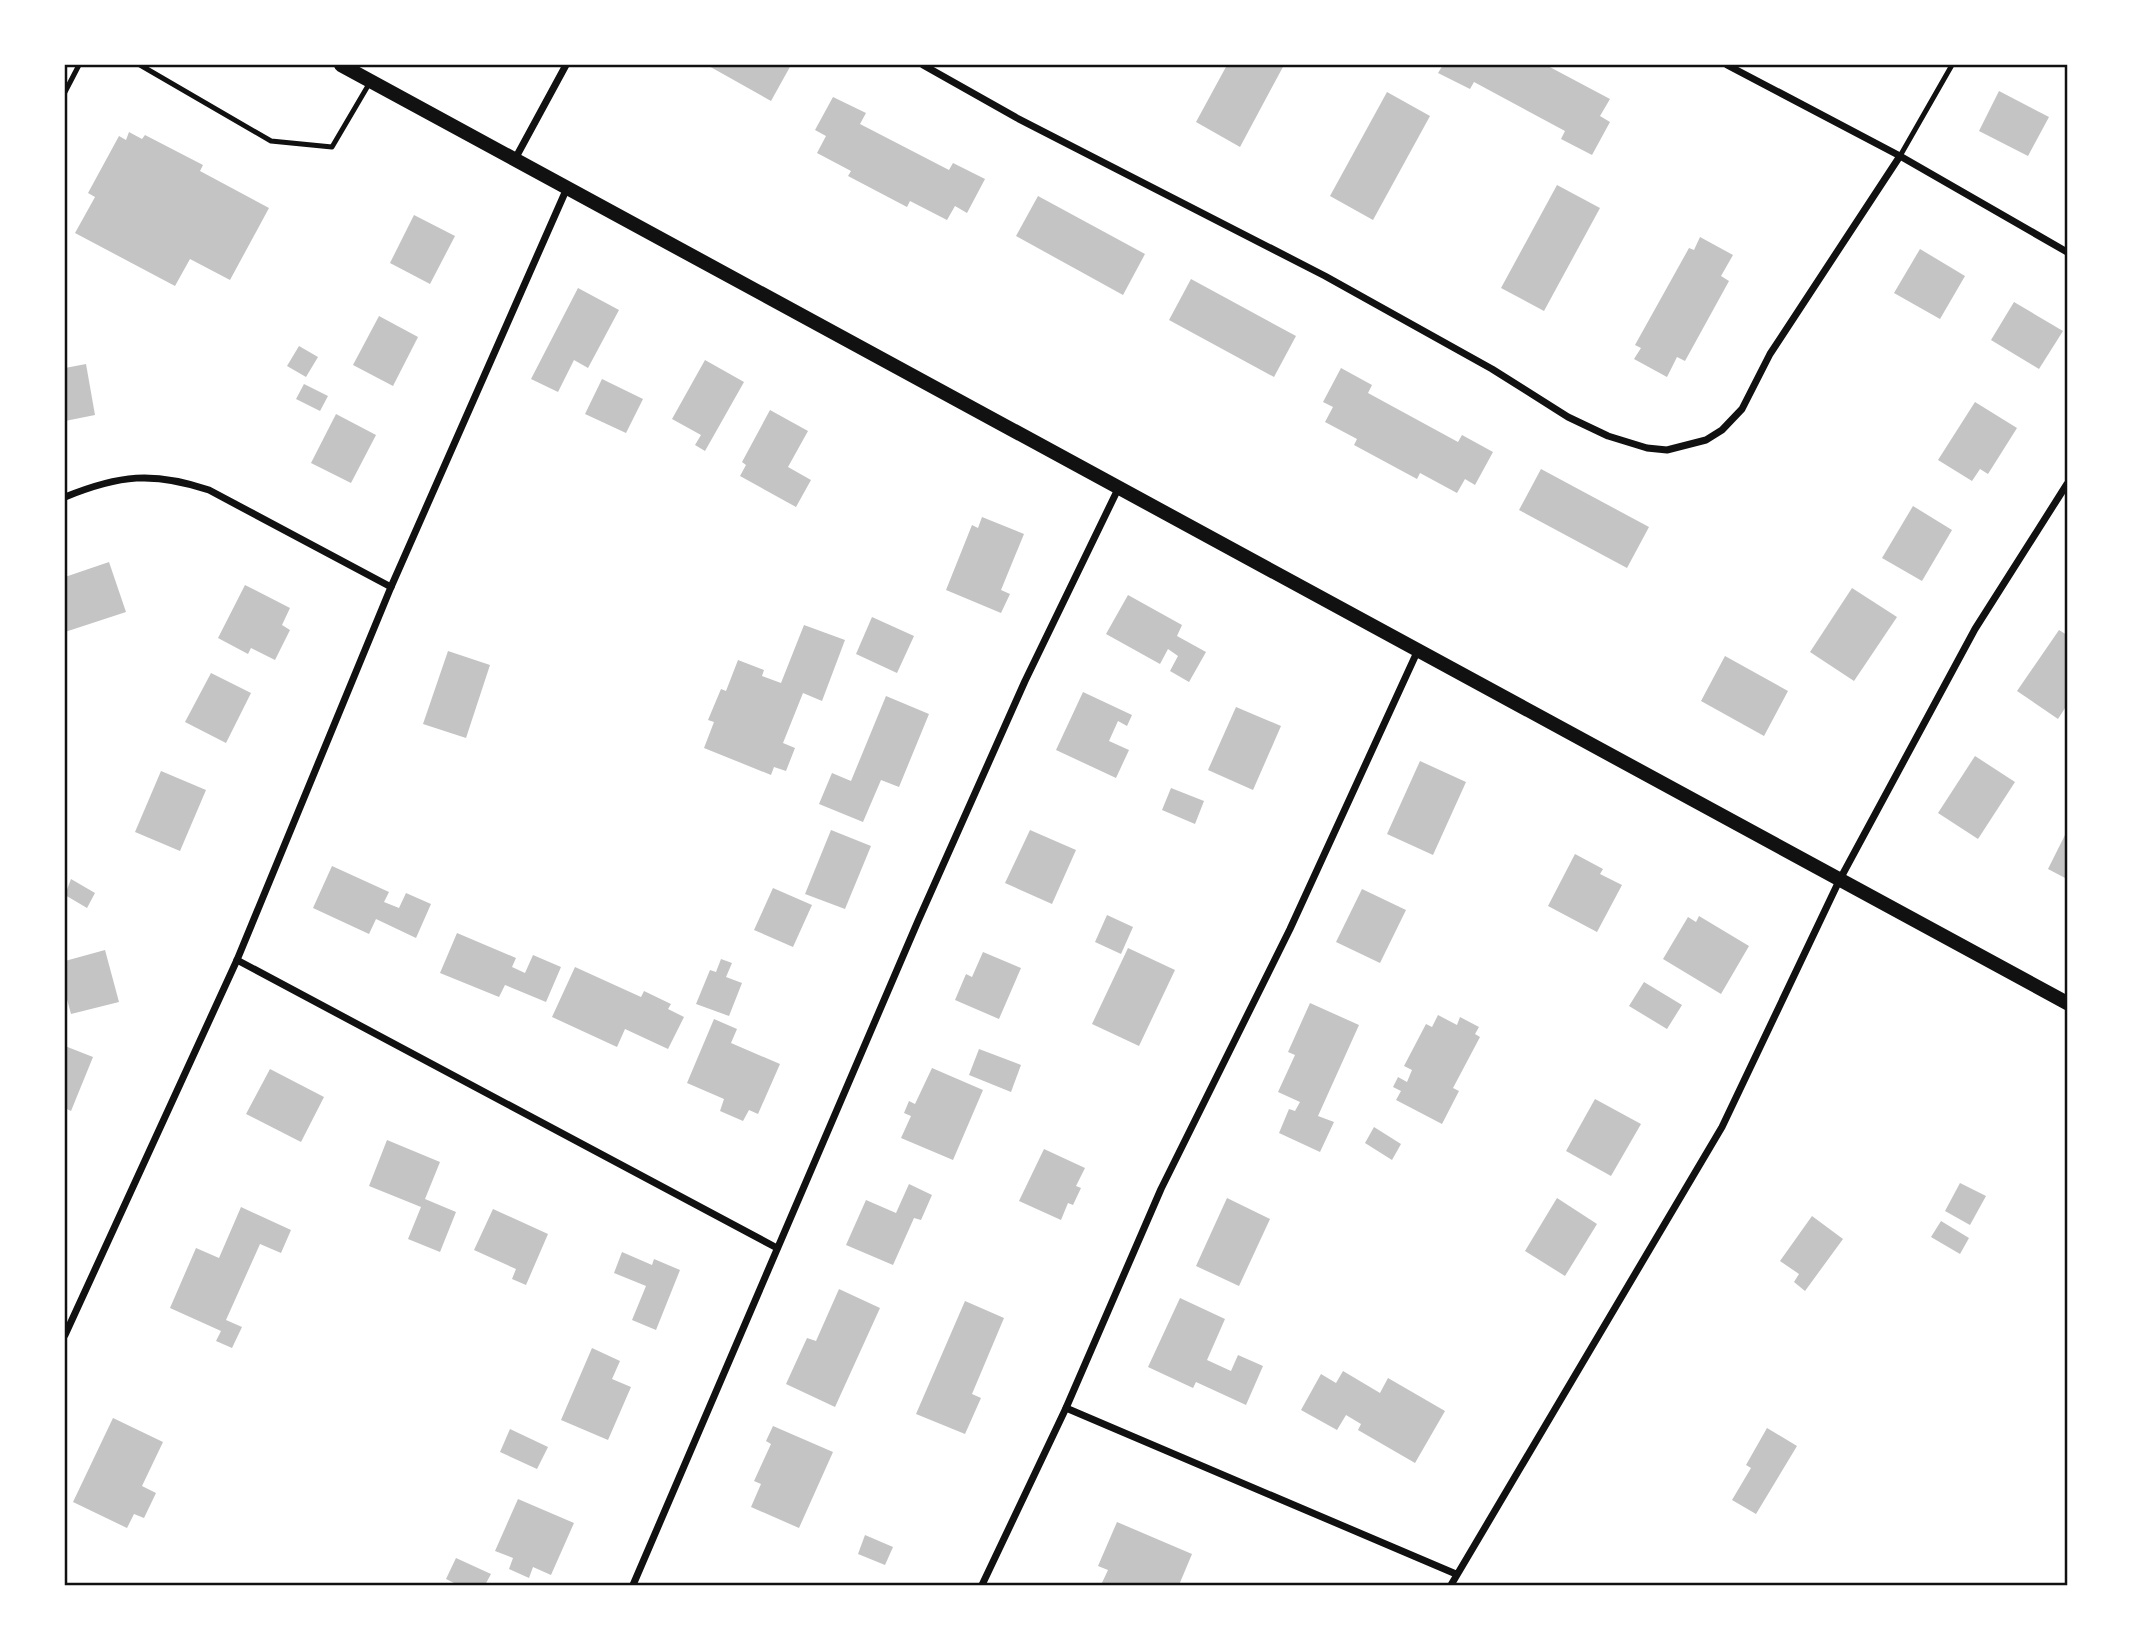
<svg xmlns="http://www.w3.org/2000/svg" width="2132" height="1650" viewBox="0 0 2132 1650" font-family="Poppins,sans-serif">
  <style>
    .building { fill: #c4c4c4 }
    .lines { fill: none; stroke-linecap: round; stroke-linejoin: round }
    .service { stroke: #111; stroke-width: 5 }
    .minor { stroke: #111; stroke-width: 7 }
    .secondary { stroke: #111; stroke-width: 14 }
    .neatline { fill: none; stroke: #111; stroke-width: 2.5 }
  </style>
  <rect width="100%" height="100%" fill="#fff"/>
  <!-- building -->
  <g class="building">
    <path d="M707,65h84l-20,36z"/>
    <path d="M1227,65h57l-44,82 -44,-25z"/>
    <path d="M1443,65h103l64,34 -10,17 10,6 -18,33 -31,-16 4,-8 -91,-49 -4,7 -32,-16z"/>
    <path d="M1999,91l50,26 -21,39 -49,-25z"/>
    <path d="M1387,92l43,24 -57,104 -43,-24z"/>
    <path d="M833,97l33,16 -6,11 89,46 4,-7 32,16 -18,34 -12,-7 -8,14 -37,-19 -3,6 -59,-31 3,-5 -34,-18 9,-17 -11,-6z"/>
    <path d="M129,132l13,7 3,-4 58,30 -3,6 69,37 -39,72 -40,-21 -15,27 -100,-53 20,-36 -7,-4 31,-57 7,4z"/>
    <path d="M1557,185l43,23 -56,103 -43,-23z"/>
    <path d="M1038,196l107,58 -22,41 -107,-59z"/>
    <path d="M414,215l41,21 -25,48 -40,-21z"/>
    <path d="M1700,237l33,18 -12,21 8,5 -44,80 -8,-4 -10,20 -33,-18 7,-11 -6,-3 54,-97 5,2z"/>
    <path d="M1920,249l45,27 -25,43 -46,-26z"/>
    <path d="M1191,279l105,57 -22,41 -105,-57z"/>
    <path d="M578,288l41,22 -31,58 -14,-8 -16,32 -27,-13z"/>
    <path d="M2014,302l49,29 -24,38 -48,-29z"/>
    <path d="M379,316l39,21 -25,49 -40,-21z"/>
    <path d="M299,346l19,11 -12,20 -19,-11z"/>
    <path d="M705,360l39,22 -39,69 -10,-6 6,-10 -29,-16z"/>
    <path d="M86,364l9,51 -30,6v-53z"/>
    <path d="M1341,368l31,17 -4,8 90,49 4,-7 31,17 -18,33 -10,-6 -8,14 -37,-20 -3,6 -63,-34 3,-6 -32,-17 8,-15 -10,-5z"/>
    <path d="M602,379l41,20 -17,34 -41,-19z"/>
    <path d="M304,384l24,12 -8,15 -24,-12z"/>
    <path d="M1975,402l42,26 -29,46 -8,-5 -8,12 -34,-21z"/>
    <path d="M770,410l38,21 -20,36 23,13 -15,27 -56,-31 6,-11 -4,-3z"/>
    <path d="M336,414l40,21 -25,48 -40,-20z"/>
    <path d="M1541,469l108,58 -22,41 -108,-58z"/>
    <path d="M1913,506l39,24 -30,51 -40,-23z"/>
    <path d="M982,517l42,17 -23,56 9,4 -9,19 -55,-23 26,-65 6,3z"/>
    <path d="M109,562l17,50 -61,20v-55z"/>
    <path d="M245,585l45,23 -8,17 8,5 -15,30 -24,-12 -3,6 -30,-16z"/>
    <path d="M1852,588l45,29 -43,64 -44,-29z"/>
    <path d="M1128,595l54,30 -5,11 29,16 -17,30 -19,-11 8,-15 -10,-7 -8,15 -54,-30z"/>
    <path d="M872,617l42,19 -17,37 -41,-19z"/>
    <path d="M804,625l41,15 -23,61 -19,-8 -20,50 12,5 -9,23 -12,-4 -3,8 -67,-27 10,-26 -6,-2 13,-31 5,2 12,-31 26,10 -2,6 19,7z"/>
    <path d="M2059,630l8,5v70l-9,14 -41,-28z"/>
    <path d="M448,651l42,14 -24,73 -43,-14z"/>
    <path d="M1725,656l63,35 -24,45 -63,-35z"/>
    <path d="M211,673l40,20 -25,50 -41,-21z"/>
    <path d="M1083,692l49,23 -5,11 -9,-5 -9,20 20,9 -13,28 -60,-28z"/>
    <path d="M886,696l43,18 -30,73 -18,-7 -18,42 -44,-18 13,-31 19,8z"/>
    <path d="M1236,707l45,19 -28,64 -45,-20z"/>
    <path d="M1975,756l40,26 -37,57 -40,-26z"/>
    <path d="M1420,761l46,21 -33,73 -46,-21z"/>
    <path d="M161,771l45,19 -26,61 -45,-19z"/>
    <path d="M1171,788l33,13 -9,23 -33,-14z"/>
    <path d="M831,830l40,16 -26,63 -40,-15z"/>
    <path d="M1030,830l46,20 -24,54 -47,-21z"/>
    <path d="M2067,831v48l-19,-10z"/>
    <path d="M1575,854l28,15 -3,5 22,11 -25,47 -49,-26z"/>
    <path d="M332,866l57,26 -5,10 15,6 7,-15 25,11 -15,34 -40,-19 -7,15 -56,-26z"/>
    <path d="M71,879l24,14 -8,15 -22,-13z"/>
    <path d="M773,888l39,17 -19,42 -39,-17z"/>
    <path d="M1362,889l44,21 -26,53 -44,-21z"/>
    <path d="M1107,915l26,12 -12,27 -26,-12z"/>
    <path d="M1699,916l50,30 -28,48 -58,-35 25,-42 8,5z"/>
    <path d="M457,933l59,25 -4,9 13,6 8,-18 28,12 -15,35 -41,-17 -6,12 -59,-24z"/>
    <path d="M1128,948l47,22 -36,76 -47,-22z"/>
    <path d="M105,950l14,52 -48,12 -6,-22v-31z"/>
    <path d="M983,952l38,16 -22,51 -44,-19 11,-26 6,3z"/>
    <path d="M721,959l11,4 -6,14 16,6 -13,33 -33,-12 14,-34 6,2z"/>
    <path d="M575,967l66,30 3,-6 27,13 -3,5 16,8 -16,32 -43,-20 -8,18 -65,-30z"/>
    <path d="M1644,982l38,23 -15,24 -38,-23z"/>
    <path d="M1310,1003l49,22 -41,91 16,6 -14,30 -41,-19 10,-24 6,2 5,-9 -22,-10 17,-37 -7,-3z"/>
    <path d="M1438,1015l19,10 3,-8 19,10 -4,7 5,3 -27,51 6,3 -17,33 -46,-24 5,-9 -8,-4 5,-10 9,5 5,-12 -8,-4 22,-42 6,3z"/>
    <path d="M714,1019l23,10 -6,14 49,21 -22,50 -9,-4 -6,11 -23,-10 4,-12 -37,-16z"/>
    <path d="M65,1046l28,11 -22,54 -6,-3z"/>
    <path d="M979,1049l42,16 -10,27 -42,-17z"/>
    <path d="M932,1068l51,22 -30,70 -52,-22 10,-22 -7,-3 5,-12 6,3z"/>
    <path d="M270,1069l54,28 -23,45 -55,-28z"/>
    <path d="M1595,1099l46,25 -30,52 -45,-25z"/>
    <path d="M1374,1127l27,17 -9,16 -27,-17z"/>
    <path d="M387,1140l53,22 -15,37 31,13 -16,40 -32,-13 13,-32 -52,-21z"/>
    <path d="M1044,1149l41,19 -9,18 5,2 -8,17 -5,-2 -7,17 -42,-19z"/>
    <path d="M1960,1183l26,13 -16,29 -25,-14z"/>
    <path d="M909,1184l23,11 -11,25 -7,-2 -21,47 -47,-20 20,-45 30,13z"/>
    <path d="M1227,1198l43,21 -31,67 -43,-20z"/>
    <path d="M1557,1198l40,26 -32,52 -40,-25z"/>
    <path d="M241,1207l50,23 -10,23 -21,-9 -34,76 16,7 -10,21 -16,-7 5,-10 -51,-23 26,-60 23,10z"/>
    <path d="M493,1209l55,25 -22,51 -14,-6 4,-10 -42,-19z"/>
    <path d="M1812,1216l31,23 -38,52 -11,-9 5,-8 -19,-13z"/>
    <path d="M1941,1221l28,17 -9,16 -29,-17z"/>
    <path d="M622,1252l30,13 2,-6 26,11 -24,60 -24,-10 14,-34 -32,-13z"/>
    <path d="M839,1289l41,19 -45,99 -49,-23 21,-46 9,3z"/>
    <path d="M1180,1298l45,21 -18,41 24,11 7,-16 25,11 -17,39 -50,-23 -3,6 -45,-21z"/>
    <path d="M965,1301l39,17 -32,76 9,4 -16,36 -49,-20z"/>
    <path d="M592,1348l28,13 -8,18 19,8 -23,53 -47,-20z"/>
    <path d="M1343,1371l37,22 8,-15 57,33 -30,52 -57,-33 3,-6 -15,-9 -9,15 -36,-20 20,-36 15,9z"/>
    <path d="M113,1418l50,24 -21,44 14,7 -12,25 -10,-4 -7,14 -54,-26z"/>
    <path d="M773,1426l60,26 -34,76 -48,-21 10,-23 -7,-3 17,-37 -5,-3z"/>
    <path d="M1767,1428l30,18 -41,68 -24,-14 19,-32 -5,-3z"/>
    <path d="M510,1429l38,18 -11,22 -37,-17z"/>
    <path d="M518,1499l56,24 -23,52 -18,-8 -4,11 -20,-9 4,-11 -18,-7z"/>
    <path d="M1117,1522l75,32 -13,31h-78l7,-15 -10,-4z"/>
    <path d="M865,1535l28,12 -8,18 -27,-11z"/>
    <path d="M456,1558l35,16 -6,11h-27l-12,-6z"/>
  </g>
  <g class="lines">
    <!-- service -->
    <g class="service">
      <path d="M140,65l131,76 61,6 37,-63"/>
      <path d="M65,92l14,-27"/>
      <path d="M1900,156l52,-91"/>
    </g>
    <!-- minor -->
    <g class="minor">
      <path d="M923,65l94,53 308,158 167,93 76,48 40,19 39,12 20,2 39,-10 16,-10 20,-21 28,-55 130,-198"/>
      <path d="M1727,65l173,91 167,96"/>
      <path d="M515,159l51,-94"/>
      <path d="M65,497c54,-22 88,-26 144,-7l182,97"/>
      <path d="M237,960l540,288"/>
      <path d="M65,1335l172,-375 154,-373 176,-399"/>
      <path d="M1066,1408l390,166"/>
      <path d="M633,1585l285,-664 107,-240 94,-194"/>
      <path d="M982,1585l84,-177 95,-219 129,-260 128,-279"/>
      <path d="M1451,1585l271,-458 117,-246 136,-252 92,-145"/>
    </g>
    <!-- secondary -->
    <path class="secondary" d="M341,65l1726,938"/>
  </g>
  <!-- border -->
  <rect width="2132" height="1650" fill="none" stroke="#ffffff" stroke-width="133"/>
  <rect x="66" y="66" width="2000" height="1518" class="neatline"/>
</svg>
